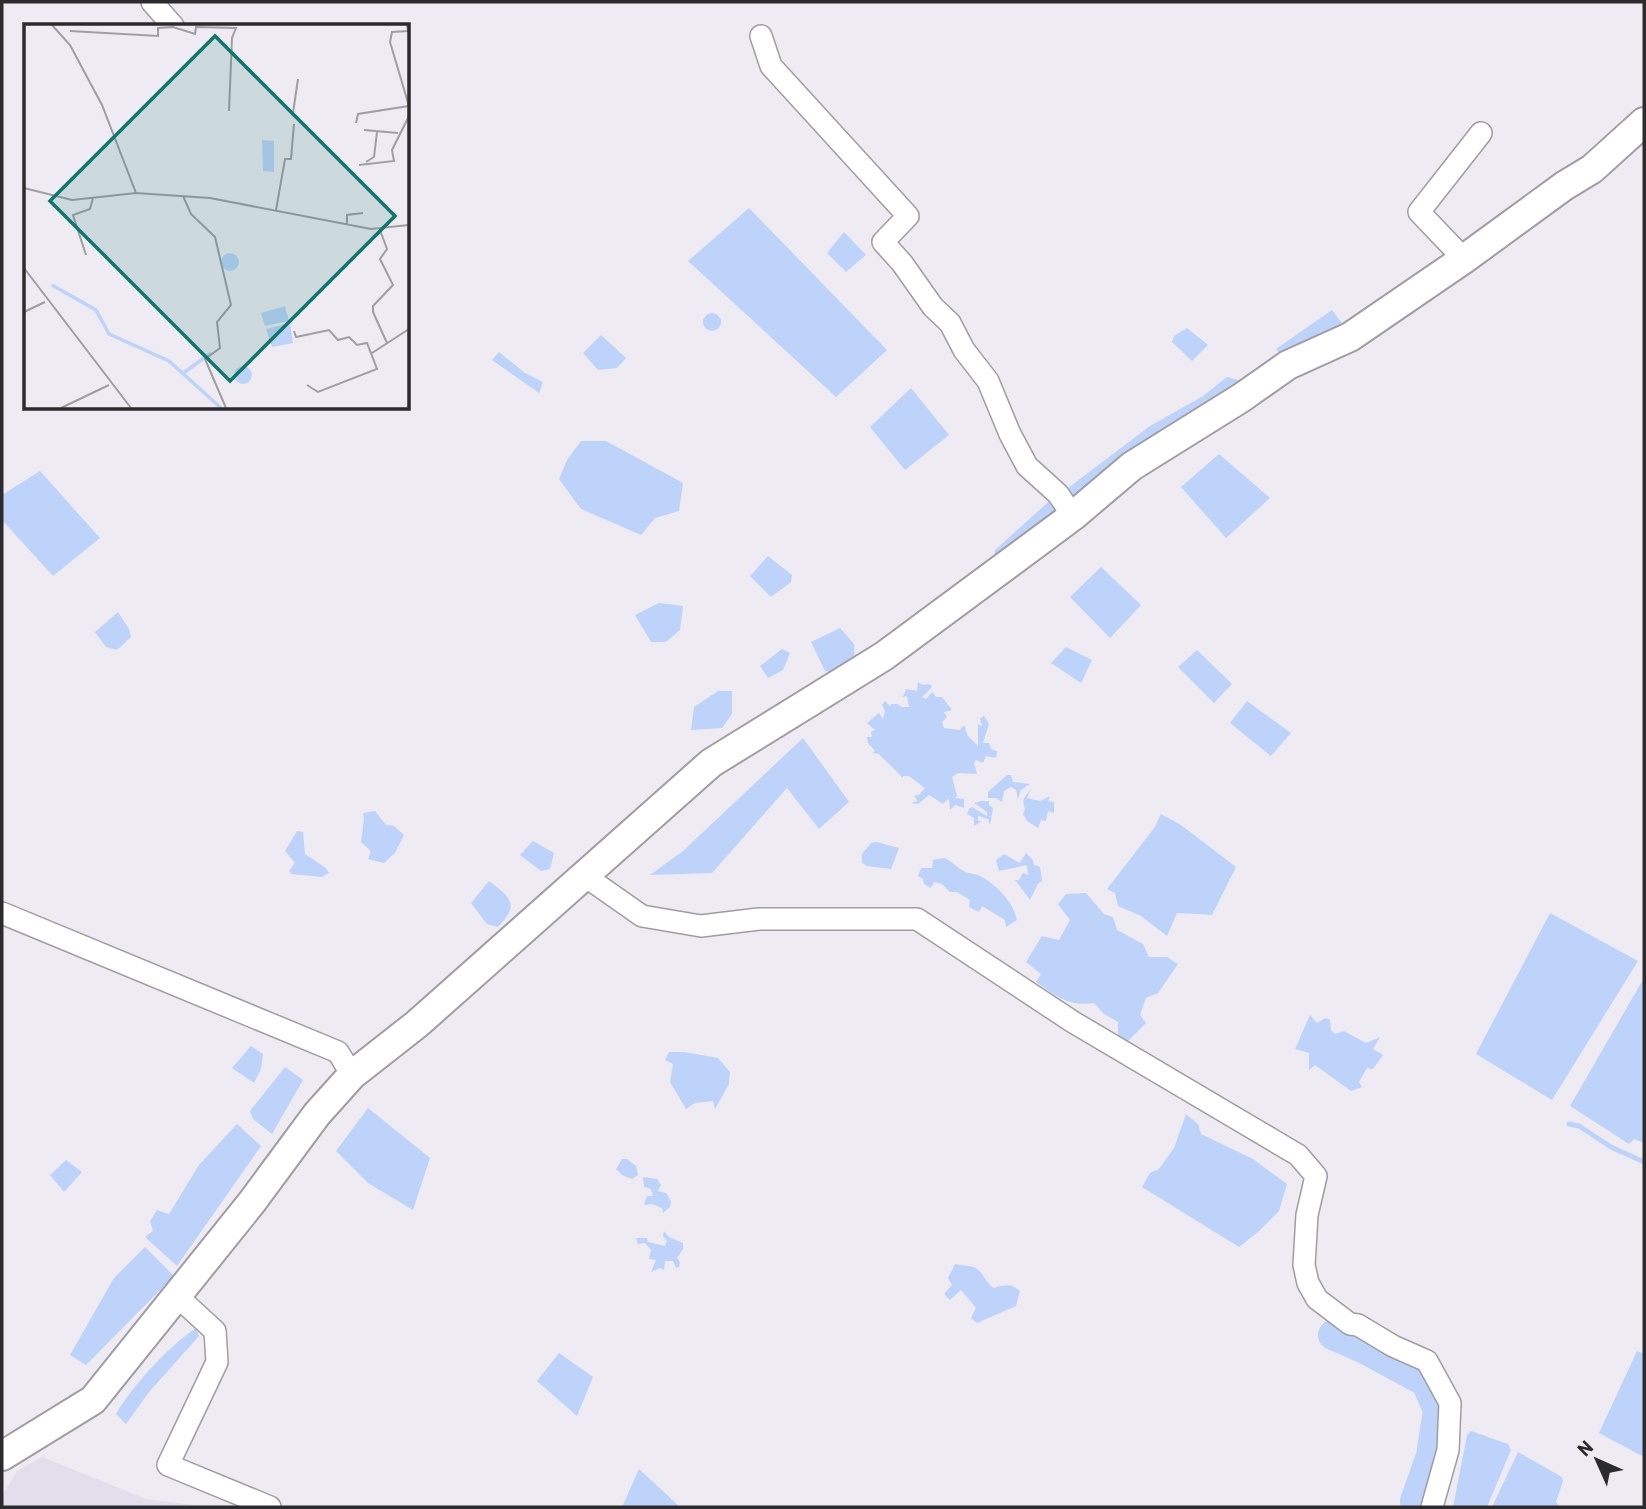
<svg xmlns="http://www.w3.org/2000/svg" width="1646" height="1509" viewBox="0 0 1646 1509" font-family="Barlow,sans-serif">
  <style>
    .built { fill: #e2deeb }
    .water { fill: #bed3f9 }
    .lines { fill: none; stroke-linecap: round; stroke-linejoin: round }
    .stream { stroke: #bed3f9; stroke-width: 5 }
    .river { stroke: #bed3f9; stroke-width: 30 }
    .minor-casing { stroke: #9f9da3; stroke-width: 24 }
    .major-casing { stroke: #9f9da3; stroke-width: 32 }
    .minor { stroke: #fff; stroke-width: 21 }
    .major { stroke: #fff; stroke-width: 28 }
    .inset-river { fill: none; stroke: #bed3f9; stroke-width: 3.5 }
    .inset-road { fill: none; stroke: #a09ea3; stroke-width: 2 }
    .view { fill: #0f766e; fill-opacity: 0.15; stroke: #0f766e; stroke-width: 3.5 }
    .inset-edge { fill: none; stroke: #2b2a2c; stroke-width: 3.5 }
  </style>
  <rect width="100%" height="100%" fill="#eeecf2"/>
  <!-- built -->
  <path class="built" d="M42,1457l104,42 63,8h-207v-11l15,-25z"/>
  <!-- water -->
  <g class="water">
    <path d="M749,208l138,142 -51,47 -148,-136z"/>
    <path d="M844,232l22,23 -20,17 -19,-19z"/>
    <path d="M1332,310l12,16 -56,38 -12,-15z"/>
    <circle cx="712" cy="322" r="9"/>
    <path d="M1187,328l21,17 -16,16 -20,-19 2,-6z"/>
    <path d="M601,335l25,23 -9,10 -19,2 -15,-17z"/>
    <path d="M499,352l26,21 18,9 -4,11 -47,-33z"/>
    <path d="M1227,377l11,3 -9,15 -155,104 -10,-8 86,-65 53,-30z"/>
    <path d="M911,388l38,47 -44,35 -35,-43z"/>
    <path d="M581,441h25l77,42 -4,28 -24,7 -14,17 -60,-26 -22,-30 8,-19z"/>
    <path d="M1219,454l51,44 -44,40 -45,-51z"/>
    <path d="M40,471l60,67 -47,38 -51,-56v-25z"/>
    <path d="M1057,494l8,11 -68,56 -3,-10z"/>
    <path d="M768,556l24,19 -1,7 -20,15 -21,-21z"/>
    <path d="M1101,567l40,38 -31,33 -40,-41z"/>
    <path d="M659,603l24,3 -3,24 -14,12h-15l-16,-27z"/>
    <path d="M118,612l11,17 2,8 -14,13 -11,-3 -11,-15z"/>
    <path d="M840,628l14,16 1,19 -16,11 -14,-3 -14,-29z"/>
    <path d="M1066,647l26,13 -11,23 -30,-20z"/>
    <path d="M782,649l8,4 -7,17 -15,8 -8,-12z"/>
    <path d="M1197,650l35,34 -18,19 -36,-36z"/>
    <path d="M918,682l5,3 7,-1 2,3 -10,10 4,2 6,-7 4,5h6l10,13 -8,2 3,5 -5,5 2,6 16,2 4,-5 4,11 10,10v-22l4,2 -2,-8 4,-2 5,8 -6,19h6l2,6 6,2 -1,7 -10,-2 -3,7 -7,-3 -2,3 3,11 -19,-1 -6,4 5,19 -2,2 9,1v9l-9,-3 -5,5 -1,-10 -1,-1 -5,5 -14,-9 -11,9 -7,-1 7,-2 -4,-5 5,-1 6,-7 -16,-12h-6v2l-24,-24 -7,-1 3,-2 -7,-8 -1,-6h5l-1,-5 4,-2 -8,-7 12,-10 4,6 2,-8 -3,-6 3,-4 5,5 1,-2h6l5,3h7l-2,-11 -4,1 3,-8 11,2z"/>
    <path d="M718,691h14v23l-10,14 -31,2 3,-23z"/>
    <path d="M1247,701l44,32 -20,23 -41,-33z"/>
    <path d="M803,738l46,64 -30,27 -32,-41 -75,85 -62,2 33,-24z"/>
    <path d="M1007,775h4l2,7 17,2 -9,6 -3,9 -2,-9 -5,-3 -7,4 -2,11 -6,-4h-8v-6z"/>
    <path d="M1031,789l-4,9 13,3 10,-5 -2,5 6,1v11l-6,-2 -2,10 -5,-1 -3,8 -11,-7 -4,-7 2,-5c-4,-11 0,-12 6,-20z"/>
    <path d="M981,801h8v4l4,3 -3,17 -2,-6 -10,-3v5h4l-8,5v-8l-7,-4 2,-5 3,-2 15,9v-4l-13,-9z"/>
    <path d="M375,811l11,14 8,1 10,9 -9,18 -11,10 -16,-4 3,-8 -10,-9 3,-23 -1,-6z"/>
    <path d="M1161,814l20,11 55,42 -24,48 -35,-2 -10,23 -26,-20 -23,-10 -3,-13 -8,-4 48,-62z"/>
    <path d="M297,831l6,1 2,22 21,14 3,5 -7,4 -30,-3 -3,-3 6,-8 -10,-12z"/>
    <path d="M533,841l21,12 -4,16 -9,2 -21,-16z"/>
    <path d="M877,842l22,6 -8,21 -24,-3 -5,-3v-9l9,-11z"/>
    <path d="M1026,853l7,7 1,5 6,2 2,14 -4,3 -8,16 -15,-20h4l4,-7 5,2 -1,-10 -28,6 -3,-11 8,-6 16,9z"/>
    <path d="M944,858c8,3 11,8 18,12 5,4 10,3 16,5 16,7 36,27 39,45l-11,7 -1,-7 -23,-14 -3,6 -10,-5 1,-7 -13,-8h-7l-8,-8 -8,-2 -3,6 -7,-4 -1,-5 -5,-3 3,-8h11l1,-8z"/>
    <path d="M489,881c22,17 31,23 9,46l-11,-3 -16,-21z"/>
    <path d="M1086,893l18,21 9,3 4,13 26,14 6,13h18l11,7 -20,29 -12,5 -6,17 6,8 -18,18 -10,-6v-13l-14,-8 -10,-11c-26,4 -37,-7 -58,-21l5,-8 -15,-12 16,-26 17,4 11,-20 -12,-16 8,-10z"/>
    <path d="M1550,913l88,48 -86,139 -76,-46z"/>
    <path d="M1644,978v165l-10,-4 -5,5 -59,-38z"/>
    <path d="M1310,1015l7,8 8,-5 5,2 1,10 4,4 9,-3 22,12 14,-6 -7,12 10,6 -10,14 -6,-1 -8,14 3,5 -11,4 -36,-26 -6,5v-17l-14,-4z"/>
    <path d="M251,1046l12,8 -2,15 -7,14 -22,-15z"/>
    <path d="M669,1052h15l34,6 12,14 -1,12 -14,25 -2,-8 -18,2 -9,6 -16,-27 3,-18 -8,-4z"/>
    <path d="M285,1067l18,13 -31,54 -19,-15 -3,-8z"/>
    <path d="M368,1108l62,50 -17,52 -45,-27 -32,-32z"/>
    <path d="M1186,1114l12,10 3,10 52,25 34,25 -8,27 -20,20 -20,16 -97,-60 8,-14 9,-4 15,-21z"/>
    <path d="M237,1124l24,22 -84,120 -32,-29 8,-6 -3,-10 7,-11 12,4 30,-49z"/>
    <path d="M622,1159h5l9,7 2,9 -6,4 -10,-4 -6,-6z"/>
    <path d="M66,1160l16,12 -18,20 -14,-17z"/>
    <path d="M643,1177l14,2 4,6 -3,6 8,2 5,8 -1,6 -7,6 -1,-5 -10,-4 -8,1 3,-9h6l-2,-7 -7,-2z"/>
    <path d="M664,1231l5,6 14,6v6l-6,9 3,4 -1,5 -3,1 -3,-7h-8l-1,9 -4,-2 -9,4 5,-12 -7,-1 2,-9 -6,-7 -7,1 -2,-6h11l1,4 17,4 2,-5 -4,-5z"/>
    <path d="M145,1247l29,29 -88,89 -16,-10 44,-77z"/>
    <path d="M955,1264c6,2 13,1 18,3 10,3 12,16 21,21 11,-3 17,-5 26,3l-4,15 -39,17 -6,-5 5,-10 -15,-18 -11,10 -6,-6 8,-9 -4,-7z"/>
    <path d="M196,1328l3,8 -50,56 -23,32 -10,-10c17,-29 52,-67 80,-86z"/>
    <path d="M1637,1351l7,3v103l-45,-24z"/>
    <path d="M559,1353l34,24 -16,39 -40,-35z"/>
    <path d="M1471,1431l37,13 3,6 -24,57h-34l14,-72z"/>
    <path d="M1518,1452l44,25 1,4 -7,21 4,5h-68z"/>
    <path d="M639,1469l41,38h-58z"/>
  </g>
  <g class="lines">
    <!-- stream -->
    <path class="stream" d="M1569,1124l10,2 32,21 33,15"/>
    <!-- river -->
    <path class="river" d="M1333,1335l32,14 61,33 12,28 -7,46 -16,45 1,6"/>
    <defs>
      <g id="minor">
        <path d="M152,2l21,24"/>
        <path d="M761,36l10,30 137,150 -25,26 19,21 31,44 17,16 14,27 24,31 22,53 17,32 31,28 15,22"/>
        <path d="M1464,259l-45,-47 62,-79"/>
        <path d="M585,876l57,40 59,10 58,-7h158l156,103 225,133 18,21 -9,39 -3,50 4,18 9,16 33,25 8,1 35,21 34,15 23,42 -2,47 -16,57"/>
        <path d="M2,913l336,139 14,23"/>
        <path d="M178,1297l37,34 2,31 -49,103 102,42"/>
      </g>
      <path id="major" d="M2,1456l91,-56 159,-198 65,-88 35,-39 65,-51 294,-261 173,-107 189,-140 59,-50 109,-68 47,-33 62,-28 114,-78 100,-73 28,-17 52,-47"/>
    </defs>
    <!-- minor casing -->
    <use href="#minor" class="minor-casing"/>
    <!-- major casing -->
    <use href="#major" class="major-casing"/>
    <!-- minor -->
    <use href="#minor" class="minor"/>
    <!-- major -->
    <use href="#major" class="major"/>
  </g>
  <!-- overview -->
  <g transform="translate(24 24)">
    <rect width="385" height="385" fill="#eeecf2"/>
    <path d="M238,116l12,1v31l-11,-1zM197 238a9 9 0 1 1 18 0a9 9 0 1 1-18 0ZM261,282l4,15 -24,5 -4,-13zM266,299l3,20 -21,4 -6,-18zM210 351a9 9 0 1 1 18 0a9 9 0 1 1-18 0Z" fill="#bed3f9"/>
    <path class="inset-river" d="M28,261l44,25 13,24 60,27 52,47M158,350l29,-21"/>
    <path class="inset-road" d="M28,1l18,20 32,60 34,88M383,1l1,6 -16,1 -2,10 19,64M46,7l88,5v-8l15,-1 22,7 1,-7 40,1 -4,10 -3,73M269,89l5,-34M332,99l2,-9 51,-8M340,106l34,3M342,138l8,-5 3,-25M335,141l35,-4 -2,-11 17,-34M0,164l48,12 64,-7 74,5 161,31 38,-4M159,172l8,18 24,23 16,68 -14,17 3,26 -15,11 21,49M252,186l9,-51h6l3,-35M323,201v-10l16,-2M356,206l7,19 -7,10 13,26 -20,21v6l14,31M62,231l-13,-40 17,-6 3,-11M0,244l107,140M0,288l21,-10M270,307l2,6 33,-7 9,10 11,-3 8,8 10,-2 10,26 -59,23 -11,-7M348,329l37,-24M37,384l48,-23"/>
    <path class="view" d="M191,12l180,180 -165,165 -180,-180z"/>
    <rect width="385" height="385" class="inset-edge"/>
  </g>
  <!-- border -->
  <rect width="1646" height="1509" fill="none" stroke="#2b2a2c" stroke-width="7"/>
  <!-- north arrow -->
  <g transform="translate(1597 1460) rotate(315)" stroke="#eeecf2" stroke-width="5" paint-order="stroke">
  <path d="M0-5L12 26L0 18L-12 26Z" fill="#2b2a2c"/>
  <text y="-10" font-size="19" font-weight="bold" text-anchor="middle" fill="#2b2a2c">N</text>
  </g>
</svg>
